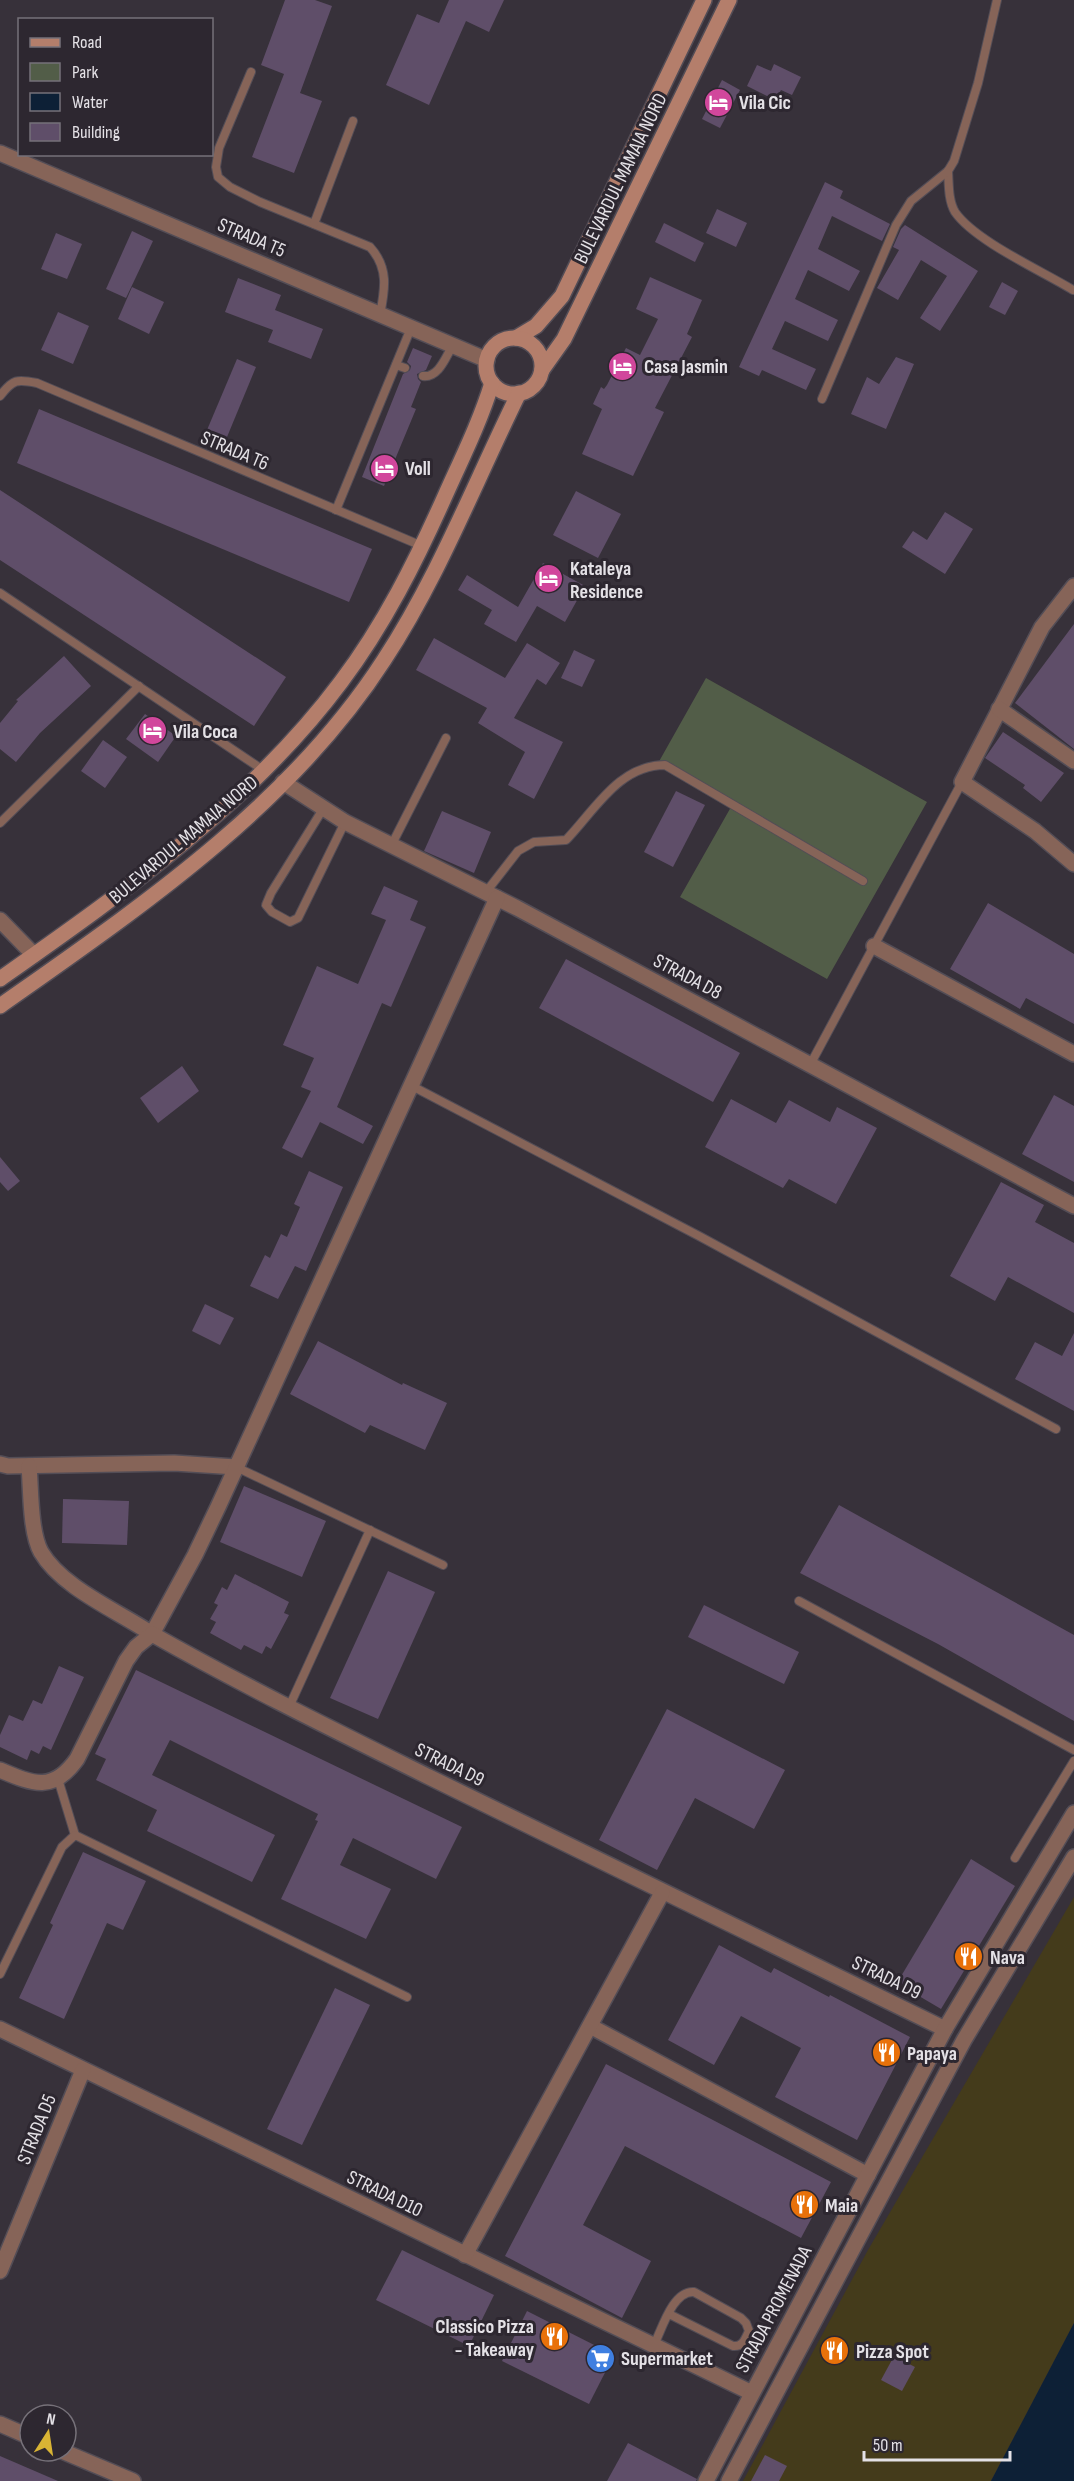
<svg xmlns="http://www.w3.org/2000/svg" width="1074" height="2481" viewBox="0 0 1074 2481" font-family="'Sofia Sans Condensed',sans-serif">
  <style>
    .green { fill: #525d48 }
    .sand { fill: #443b1b }
    .water { fill: #0d2036 }
    .building { fill: #5f4e69 }
    .lines { fill: none; stroke-linecap: round; stroke-linejoin: round }
    .lane-casing { stroke: #534d56; stroke-width: 10 }
    .street-casing { stroke: #534d56; stroke-width: 18 }
    .secondary-casing { stroke: #534d56; stroke-width: 18 }
    .lane { stroke: #866458; stroke-width: 8 }
    .street { stroke: #866458; stroke-width: 15 }
    .secondary { stroke: #b47e6b; stroke-width: 15 }
    .labels { text-anchor: middle; stroke-width: 6; stroke-linejoin: round; paint-order: stroke }
    .poi-label { font-size: 20px; font-weight: bold; fill: #e4e1e6; stroke: #2d2730; text-anchor: start }
    .street-label { font-size: 20px; fill: #e4e1e6; stroke: #2d2730 }
  </style>
  <rect width="100%" height="100%" fill="#37313a"/>
  <!-- green -->
  <path class="green" d="M706,678l221,124 -100,177 -147,-82 51,-90 -74,-42z"/>
  <!-- sand -->
  <path class="sand" d="M1074,1897v426l-83,158h-248l125,-231z"/>
  <!-- water -->
  <path class="water" d="M1074,2323v158h-83z"/>
  <!-- building -->
  <g class="building">
    <path d="M285,0h30l17,6 -32,87 22,8 -28,72 -42,-16 32,-83 -23,-9z"/>
    <path d="M449,0h55l-15,32 -23,-11 -37,84 -43,-20 31,-71 22,9z"/>
    <path d="M774,64l27,13 -9,18 -11,-5 -6,10 -28,-14 10,-21 14,6z"/>
    <path d="M722,80l18,10 -20,38 -18,-9z"/>
    <path d="M825,182l18,9 -3,7 50,26 -8,17 -50,-25 -14,33 42,22 -11,20 -41,-21 -13,29 43,21 -10,21 -43,-20 -13,28 44,20 -10,21 -44,-20 -3,6 -20,-9z"/>
    <path d="M717,209l30,14 -11,24 -30,-14z"/>
    <path d="M664,223l40,20 -9,19 -40,-20z"/>
    <path d="M905,225l73,46 -38,60 -20,-13 27,-42 -26,-16 -23,40 -21,-12 22,-38 -6,-3 8,-18z"/>
    <path d="M132,231l21,10 -27,57 -20,-9z"/>
    <path d="M56,233l26,11 -15,35 -26,-10z"/>
    <path d="M650,277l52,23 -15,34 5,3 -37,71 9,4 -31,64 -51,-22 20,-45 -9,-5 8,-17 3,2 3,-4 19,-37 14,7 18,-36 -22,-10z"/>
    <path d="M238,278l43,17 -6,15 48,19 -12,30 -43,-17 5,-12 -48,-18z"/>
    <path d="M1002,282l16,9 -13,24 -16,-8z"/>
    <path d="M132,287l32,15 -15,32 -31,-15z"/>
    <path d="M58,312l31,14 -16,38 -32,-14z"/>
    <path d="M413,348l19,8 -6,14 -9,4 1,5 3,3 -10,25 5,2 -32,77 -22,-9 41,-103 7,-4 1,-4 -4,-4z"/>
    <path d="M896,357l18,7 -28,65 -35,-15 16,-37 12,7z"/>
    <path d="M237,359l19,8 -29,70 -20,-7z"/>
    <path d="M39,409l333,140 -23,53 -332,-139z"/>
    <path d="M0,490l286,187 -32,49 -254,-166z"/>
    <path d="M576,491l45,23 -23,44 -45,-23z"/>
    <path d="M945,512l28,17 -28,45 -43,-27 11,-16 14,9z"/>
    <path d="M543,563l42,23 -20,36 -28,-16 -21,36 -32,-18 8,-14 -34,-20 9,-15 51,32z"/>
    <path d="M1074,624v125l-59,-46z"/>
    <path d="M434,638l71,40 22,-35 33,20 -14,22 -9,-6 -23,39 49,24 -29,57 -26,-14 17,-33 -47,-29 9,-15 -71,-38z"/>
    <path d="M574,650l21,10 -13,27 -21,-9z"/>
    <path d="M64,656l27,30 -51,47 -24,29 -16,-13v-26l18,-22 -2,-1z"/>
    <path d="M145,714l31,22 -18,26 -32,-23z"/>
    <path d="M1003,732l61,41 -23,29 -18,-14 2,-3 -40,-27z"/>
    <path d="M103,740l24,17 -22,31 -24,-17z"/>
    <path d="M676,791l29,14 -32,62 -29,-15z"/>
    <path d="M442,811l49,21 -17,41 -50,-22z"/>
    <path d="M384,886l34,15 -8,19 16,7 -35,80 -9,-4 -45,104 36,19 -10,18 -43,-22 -18,36 -20,-10 29,-57 -10,-4 13,-29 -31,-13 34,-79 41,18 28,-64 -15,-6z"/>
    <path d="M988,903l86,51v70l-48,-26 -6,11 -70,-40z"/>
    <path d="M566,959l174,94 -27,49 -174,-94z"/>
    <path d="M182,1066l17,25 -41,32 -18,-25z"/>
    <path d="M1054,1095l20,11v76l-52,-28z"/>
    <path d="M731,1099l45,24 13,-23 41,22 7,-15 40,21 -41,76 -47,-25 -6,9 -78,-41z"/>
    <path d="M0,1157l20,24 -12,10 -8,-9z"/>
    <path d="M309,1171l34,16 -37,84 -11,-5 -17,33 -28,-13 15,-31 5,3 11,-24 6,3 13,-30 -6,-3z"/>
    <path d="M1001,1182l43,23 -9,17 39,21v70l-66,-36 -13,24 -45,-25z"/>
    <path d="M205,1304l29,14 -14,27 -28,-14z"/>
    <path d="M1074,1333v78l-59,-32 20,-37 27,14z"/>
    <path d="M318,1341l84,44 1,-2 44,20 -22,47 -55,-25 -5,8 -75,-39z"/>
    <path d="M244,1486l82,35 -24,56 -82,-35z"/>
    <path d="M63,1499l66,2 -2,44 -65,-2z"/>
    <path d="M839,1505l235,130v86l-136,-77 -138,-71z"/>
    <path d="M388,1571l47,21 -57,127 -48,-21z"/>
    <path d="M235,1574l54,28 -5,11 5,2 -18,34 -5,-3 -4,8 -18,-9 -3,5 -31,-17 6,-11 -6,-3 8,-14 -4,-2 8,-16 5,3z"/>
    <path d="M704,1605l95,47 -15,32 -96,-47z"/>
    <path d="M59,1666l25,11 -33,73 -8,-4 -4,8 -8,-4 -4,10 -27,-13v-12l9,-20 14,6 10,-21 9,4z"/>
    <path d="M136,1670l326,157 -26,52 -83,-41 -13,27 51,24 -25,50 -85,-40 37,-78 -3,-1 3,-6 -148,-74 -18,35 123,60 -23,47 -105,-51 10,-21 -61,-30 10,-21 -11,-5z"/>
    <path d="M667,1709l118,61 -31,59 -59,-31 -38,72 -58,-30z"/>
    <path d="M83,1852l63,29 -23,49 -16,-7 -43,96 -45,-21 34,-73 -3,-2z"/>
    <path d="M971,1859l44,27 -74,123 -44,-26z"/>
    <path d="M719,1945l52,28 3,-5 55,29 1,-2 80,42 -53,103 -82,-43 26,-49 -60,-32 -27,49 -46,-25z"/>
    <path d="M335,1988l35,17 -68,140 -35,-16z"/>
    <path d="M606,2064l225,118 -30,56 -176,-92 -42,79 68,36 -29,57 -117,-62z"/>
    <path d="M402,2250l92,45 -25,51 -93,-46z"/>
    <path d="M527,2311l87,44 -25,49 -87,-43z"/>
    <path d="M894,2356l21,11 -13,24 -21,-11z"/>
    <path d="M628,2443l69,36 -1,2h-89z"/>
    <path d="M765,2455l22,11 -8,15h-28z"/>
    <path d="M0,2456l58,25h-58z"/>
  </g>
  <g class="lines">
    <defs>
      <g id="lane">
        <path d="M251,72l-32,76 -3,19 2,10 12,10 30,15 110,45c19,21 15,42 10,68"/>
        <path d="M948,171c1,13 0,29 7,41 20,29 87,59 118,78"/>
        <path d="M314,224l39,-103"/>
        <path d="M396,365l9,3"/>
        <path d="M423,376c16,2 23,-20 30,-31"/>
        <path d="M0,396c13,-17 17,-17 37,-13l385,163"/>
        <path d="M822,399l74,-174 15,-24 37,-30 6,-10 24,-78 19,-83"/>
        <path d="M336,510l75,-182"/>
        <path d="M0,593l263,177"/>
        <path d="M323,809l-52,84 -5,12 6,7 18,10 8,-4 47,-96"/>
        <path d="M0,823l139,-137"/>
        <path d="M391,846l55,-108"/>
        <path d="M486,892l32,-41 16,-9 32,-2c29,-30 53,-75 99,-75l198,116"/>
        <path d="M810,1065l152,-283"/>
        <path d="M412,1086l287,150 357,193"/>
        <path d="M236,1467l207,98"/>
        <path d="M799,1601l275,149"/>
        <path d="M289,1707l81,-177"/>
        <path d="M58,1779l17,56"/>
        <path d="M1015,1858l59,-97"/>
        <path d="M0,1974l62,-127 13,-12 332,162"/>
        <path d="M654,2345c8,-16 19,-55 40,-53l47,26 5,5 3,8c-4,8 -6,16 -16,15l-64,-32"/>
      </g>
      <g id="street">
        <path d="M0,153l487,207"/>
        <path d="M1074,586l-32,41 -80,155 73,49 39,33"/>
        <path d="M999,709l75,52"/>
        <path d="M283,782l62,40 172,86 557,298"/>
        <path d="M0,920l34,35"/>
        <path d="M874,946l200,108"/>
        <path d="M0,1464l8,2 166,-3 62,4"/>
        <path d="M29,1466c2,23 1,66 12,86 21,36 77,59 111,82l43,-79 23,-48 279,-609"/>
        <path d="M0,1770c33,14 53,23 77,-11l49,-98 10,-14 16,-13c90,51 184,97 277,143 172,85 345,167 516,252"/>
        <path d="M590,2026l278,149"/>
        <path d="M0,2029l752,364"/>
        <path d="M465,2255l197,-362"/>
        <path d="M0,2271l83,-201"/>
        <path d="M0,2424l30,13"/>
        <path d="M62,2451l71,30"/>
        <path d="M706,2481l239,-452 129,-216"/>
        <path d="M729,2481l235,-441 110,-183"/>
      </g>
      <g id="secondary">
        <path d="M516,338l20,-12 26,-30 142,-296"/>
        <circle cx="514" cy="366" r="28"/>
        <path d="M542,370l22,-31 165,-339"/>
        <path d="M0,979c122,-86 251,-176 341,-297 43,-57 75,-121 104,-186 17,-38 35,-74 47,-113"/>
        <path d="M0,1006c139,-98 290,-200 384,-346 55,-84 91,-178 135,-267"/>
      </g>
    </defs>
    <!-- lane casing -->
    <use href="#lane" class="lane-casing"/>
    <!-- street casing -->
    <use href="#street" class="street-casing"/>
    <!-- secondary casing -->
    <use href="#secondary" class="secondary-casing"/>
    <!-- lane -->
    <use href="#lane" class="lane"/>
    <!-- street -->
    <use href="#street" class="street"/>
    <!-- secondary -->
    <use href="#secondary" class="secondary"/>
  </g>
  <!-- icons -->
  <defs>
    <symbol id="hotel-disc" viewBox="-11 -11 22 22"><circle r="9.5" fill="#d1479c" stroke="#2d2730"/><path d="M-6-4.5h1.5V1H6V5H4.5V3h-9V5H-6ZM-4 0a1.8 1.8 0 1 1 3.6 0ZM.5 0V-2.5h3Q6-2.5 6 0Z" fill="#fff"/></symbol>
    <symbol id="restaurant-disc" viewBox="-11 -11 22 22"><circle r="9.5" fill="#e8710a" stroke="#2d2730"/><path d="M-5-6h1v4h1v-4h1v4h1v-4h1v5L-1.5 .5V6h-2V.5L-5-1ZM5-6V6H3V1.5H1.5Q1.5-4 5-6Z" fill="#fff"/></symbol>
    <symbol id="supermarket-disc" viewBox="-11 -11 22 22"><circle r="9.5" fill="#3f7fe0" stroke="#2d2730"/><path d="M-6-5.5h2.5l.6 2H6L4.5 2H-2.5L-4.4-4H-6ZM-1.5 3.2a1.3 1.3 0 1 0 .1 0ZM3 3.2a1.3 1.3 0 1 0 .1 0Z" fill="#fff"/></symbol>
  </defs>
  <g fill-rule="evenodd">
    <use href="#hotel-disc" x="702" y="86" width="33" height="33"/>
    <use href="#hotel-disc" x="606" y="350" width="33" height="33"/>
    <use href="#hotel-disc" x="368" y="452" width="33" height="33"/>
    <use href="#hotel-disc" x="532" y="562" width="33" height="33"/>
    <use href="#hotel-disc" x="136" y="714" width="33" height="33"/>
    <use href="#restaurant-disc" x="952" y="1940" width="33" height="33"/>
    <use href="#restaurant-disc" x="870" y="2036" width="33" height="33"/>
    <use href="#restaurant-disc" x="788" y="2188" width="33" height="33"/>
    <use href="#restaurant-disc" x="538" y="2320" width="33" height="33"/>
    <use href="#restaurant-disc" x="818" y="2334" width="33" height="33"/>
    <use href="#supermarket-disc" x="584" y="2342" width="33" height="33"/>
  </g>
  <g class="labels">
    <!-- poi labels -->
    <g class="poi-label">
      <text x="739" y="109">Vila Cic</text>
      <text x="644" y="373">Casa Jasmin</text>
      <text x="405" y="475">Voll</text>
      <text x="570" y="575">Kataleya<tspan x="570" dy="23">Residence</tspan></text>
      <text x="173" y="738">Vila Coca</text>
      <text x="990" y="1964">Nava</text>
      <text x="907" y="2060">Papaya</text>
      <text x="825" y="2212">Maia</text>
      <text x="534" y="2333" text-anchor="end">Classico Pizza<tspan x="534" dy="23">- Takeaway</tspan></text>
      <text x="856" y="2358">Pizza Spot</text>
      <text x="621" y="2365">Supermarket</text>
    </g>
    <!-- street labels -->
    <g class="street-label">
      <text transform="translate(620 178) rotate(-64)" y="7">BULEVARDUL MAMAIA NORD</text>
      <text transform="translate(252 237) rotate(23)" y="7">STRADA T5</text>
      <text transform="translate(235 450) rotate(23)" y="7">STRADA T6</text>
      <text transform="translate(183 839) rotate(-40)" y="7">BULEVARDUL MAMAIA NORD</text>
      <text transform="translate(688 976) rotate(28)" y="7">STRADA D8</text>
      <text transform="translate(450 1764) rotate(26)" y="7">STRADA D9</text>
      <text transform="translate(887 1977) rotate(26)" y="7">STRADA D9</text>
      <text transform="translate(36 2129) rotate(-68)" y="7">STRADA D5</text>
      <text transform="translate(385 2193) rotate(26)" y="7">STRADA D10</text>
      <text transform="translate(773 2309) rotate(-62)" y="7">STRADA PROMENADA</text>
    </g>
  </g>
  <!-- legend -->
  <rect x="18" y="18" width="195" height="138" fill="#2d2730" stroke="#767179" stroke-width="1.5"/>
  <rect x="30" y="38" width="30" height="9" fill="#b47e6b" stroke="#767179" stroke-width="1.5"/>
  <text x="72" y="48" font-size="18" fill="#e4e1e6">Road</text>
  <rect x="30" y="63" width="30" height="18" fill="#525d48" stroke="#767179" stroke-width="1.5"/>
  <text x="72" y="78" font-size="18" fill="#e4e1e6">Park</text>
  <rect x="30" y="93" width="30" height="18" fill="#0d2036" stroke="#767179" stroke-width="1.5"/>
  <text x="72" y="108" font-size="18" fill="#e4e1e6">Water</text>
  <rect x="30" y="123" width="30" height="18" fill="#5f4e69" stroke="#767179" stroke-width="1.5"/>
  <text x="72" y="138" font-size="18" fill="#e4e1e6">Building</text>
  <!-- north arrow -->
  <g transform="translate(48 2433) rotate(12)"><circle r="28" fill="#2d2730" stroke="#767179" stroke-width="1.5"/>
  <path d="M0-4.5L10 22L0 15L-10 22Z" fill="#d9b434"/>
  <text y="-9" font-size="16" font-weight="bold" text-anchor="middle" fill="#e4e1e6">N</text>
  </g>
  <!-- scale -->
  <path d="M864 2451v9h146v-9" fill="none" stroke="#e4e1e6" stroke-width="3"/>
  <text x="873" y="2451" font-size="18" fill="#e4e1e6" stroke="#2d2730" stroke-width="4.5" paint-order="stroke">50 m</text>
</svg>
